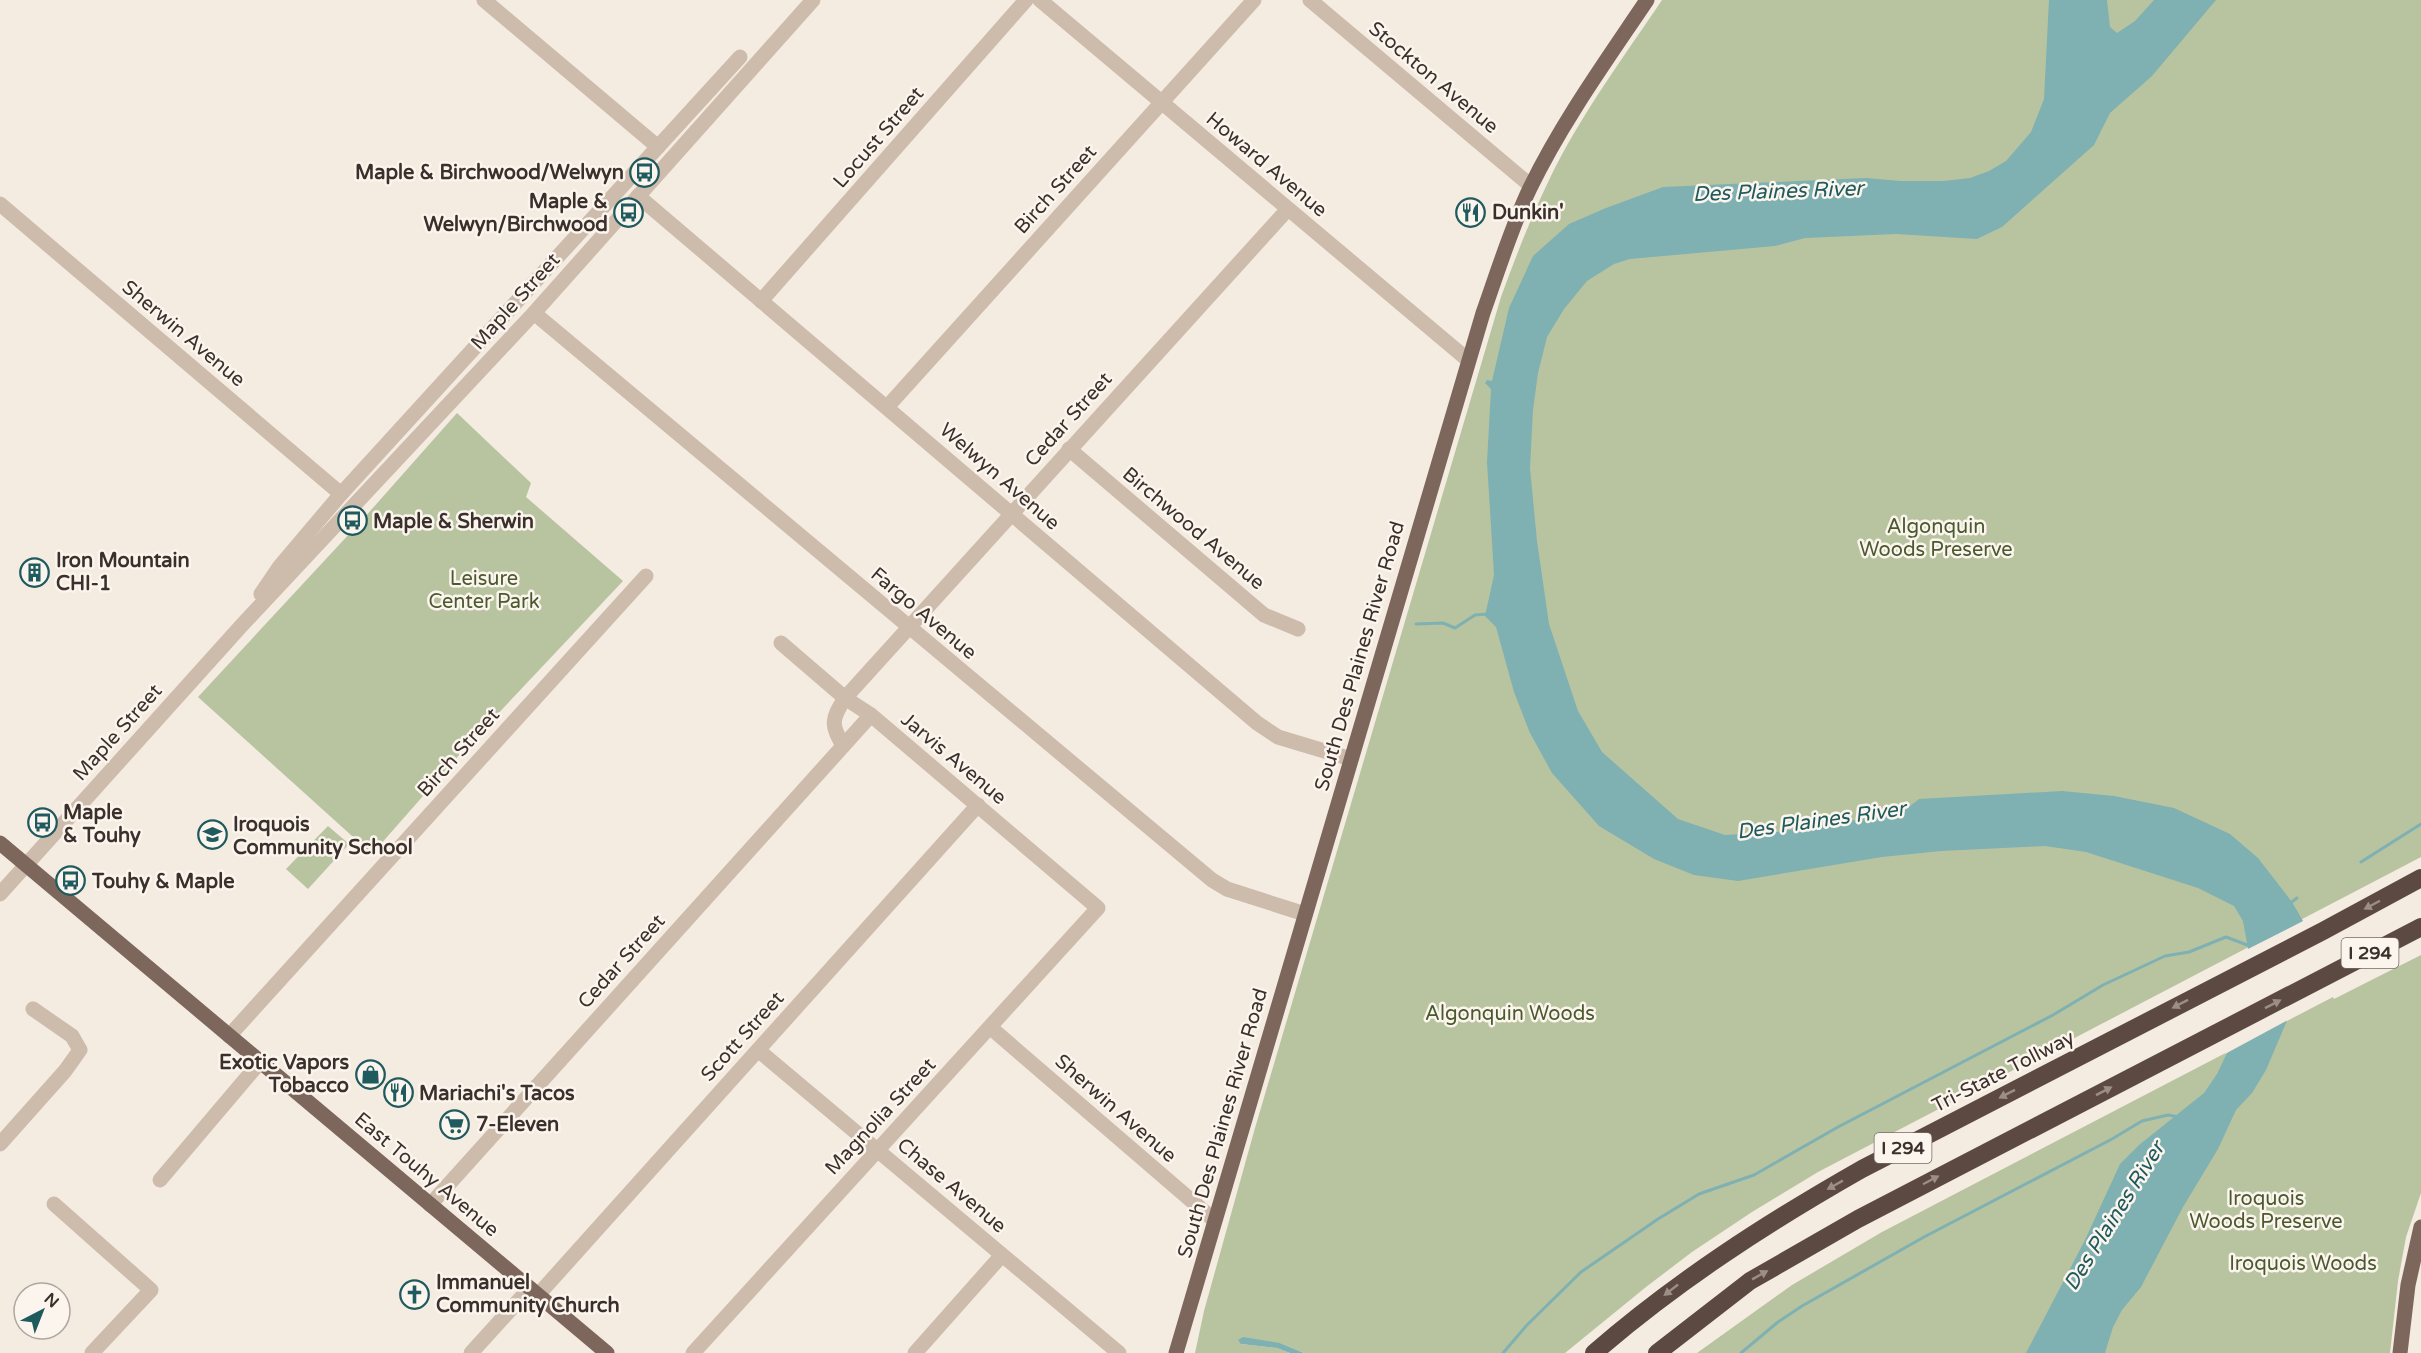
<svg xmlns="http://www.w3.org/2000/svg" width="2421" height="1353" viewBox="0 0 2421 1353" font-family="'Varela Round',sans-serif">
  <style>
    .green { fill: #b8c4a0 }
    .water { fill: #7fb0b2 }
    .pier { fill: #f4ebe1 }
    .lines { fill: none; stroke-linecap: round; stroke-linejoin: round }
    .stream { stroke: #7fb0b2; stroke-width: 3 }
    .minor { stroke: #cdbbac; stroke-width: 15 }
    .major { stroke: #7d675c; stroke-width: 15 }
    .highway { stroke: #5c4a42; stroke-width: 18 }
    .oneway { fill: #9c8e87 }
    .labels { text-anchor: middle; stroke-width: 5; stroke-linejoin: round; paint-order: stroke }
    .shield { fill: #fbf5ee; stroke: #756b66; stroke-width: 1.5 }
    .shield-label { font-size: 18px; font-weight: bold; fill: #3b302b }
    .street-label { font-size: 20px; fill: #3b302b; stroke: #fbf5ee }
    .poi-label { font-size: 20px; font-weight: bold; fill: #3b302b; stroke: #fbf5ee; text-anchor: start }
    .park-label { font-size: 20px; fill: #4a5a2e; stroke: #fbf5ee }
    .water-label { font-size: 21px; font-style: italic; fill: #1f5a5e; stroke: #fbf5ee }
  </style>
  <rect width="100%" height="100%" fill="#f4ebe1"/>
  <!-- green -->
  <g class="green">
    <path d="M1662,0h759v857l-603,315 -66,40 -60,40 -46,35 -81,66h-261l-24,-10 -39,1 36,4 13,5h-95l9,-42 51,-183 246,-831c15,-41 30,-80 49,-119 30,-62 73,-120 112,-178z"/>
    <path d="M457,413l74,70 -5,14 97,84 -163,173 -88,100 -174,-157 166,-179z"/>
    <path d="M328,826l21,18 -41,45 -22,-20z"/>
    <path d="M2421,955v238l-15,44 -8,44 -8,72h-693l95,-68 90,-53 451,-235 1,2z"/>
  </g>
  <!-- water -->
  <g class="water">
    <path d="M2049,0h58l3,27 7,6 18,-12 19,-21h62l-64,76 -42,37 -16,32 -92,82 -25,12 -81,-5 -91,4 -30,8 -145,13 -16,5 -27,17 -23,28 -17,28 -9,36 -5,37 -3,58 7,73 12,83 29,87 24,41 76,67 47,16 52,-3 124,-19 18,-14 143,-8 52,5 60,12 56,26 28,24 34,44 11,19 -1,51 -16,51 -20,47 -14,23 -16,17 -18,39 -35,58 -42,80 -19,23 -9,17 -8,26h-79l59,-113 35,-76 19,-19 65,-52 13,-19 10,-21 12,-45 9,-59 -5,-28 -9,-15 -36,-18 -112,-36 -41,-6 -104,5 -59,6 -144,24 -44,-6 -40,-16 -55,-33 -47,-53 -22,-40 -16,-41 -18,-65 -11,-11 9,-41 -7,-113 4,-73 -6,-6 2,-3 5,1 17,-73 24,-52 36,-32 37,-16 57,-21 203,-9 35,3h43l26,-3 19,-7 17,-10 25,-29 13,-33z"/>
    <path d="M1243,1337l37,6 24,10h-14l-13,-5 -36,-4 -3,-4z"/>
  </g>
  <!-- pier -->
  <path class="pier" d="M2305,920v52l-15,47 -65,35 11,-46 8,-57z"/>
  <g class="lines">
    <!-- stream -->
    <g class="stream">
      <path d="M1416,624l27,-1 12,5 20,-13 13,-1"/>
      <path d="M2361,862l60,-38"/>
      <path d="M2289,904l8,-6"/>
      <path d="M1503,1353l24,-28 54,-53 77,-53 41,-25 55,-19 84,-48 215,-112 50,-30 62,-29 24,-4 37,-15 24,9"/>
      <path d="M1741,1353l37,-31 24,-16 122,-69 188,-98 30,-18 26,-6 11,2"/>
    </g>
    <!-- minor -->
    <g class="minor">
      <path d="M484,0l174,147"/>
      <path d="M1040,0l428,360"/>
      <path d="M1310,0l221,186"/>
      <path d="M638,196l619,527 21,14 73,22"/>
      <path d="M0,204l341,290"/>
      <path d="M761,301l265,-301"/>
      <path d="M534,313l678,567 15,9 78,25"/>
      <path d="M888,406l366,-406"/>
      <path d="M1069,449l195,166 34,14"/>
      <path d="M261,594l19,-28 61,-72 399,-437"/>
      <path d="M843,746c-12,-22 -12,-26 2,-48l443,-489"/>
      <path d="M0,894l242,-269 292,-312 279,-313"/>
      <path d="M991,1028l223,192"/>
      <path d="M229,1036l417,-460"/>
      <path d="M758,1050l361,303"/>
      <path d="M0,1144l65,-73 15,-21 -8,-14 -39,-27"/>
      <path d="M160,1180l100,-118"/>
      <path d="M54,1204l97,86 -59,63"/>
      <path d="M430,1205l441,-490"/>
      <path d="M538,1295l440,-490"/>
      <path d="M471,1353l59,-65"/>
      <path d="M693,1353l405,-445 -227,-193 -26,-17 -64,-55"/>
      <path d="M915,1353l87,-98"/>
    </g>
    <!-- major -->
    <g class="major">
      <path d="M0,843l607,510"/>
      <path d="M1176,1353l307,-1040c15,-42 28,-85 47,-125 32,-66 76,-127 117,-188"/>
      <path d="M2400,1353l8,-68 13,-58"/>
    </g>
    <!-- highway -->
    <g class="highway">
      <path d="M1594,1353c83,-72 173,-130 268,-184l461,-238 98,-53"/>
      <path d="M1657,1353l93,-72 108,-62 563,-292"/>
    </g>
  </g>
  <!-- one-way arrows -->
  <defs><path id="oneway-solid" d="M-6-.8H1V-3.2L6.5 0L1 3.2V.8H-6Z" transform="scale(1.5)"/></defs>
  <g class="oneway">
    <use href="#oneway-solid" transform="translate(2372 905) rotate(152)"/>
    <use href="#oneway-solid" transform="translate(2180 1004) rotate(153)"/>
    <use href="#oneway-solid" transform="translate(2273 1004) rotate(-27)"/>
    <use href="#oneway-solid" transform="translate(2104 1091) rotate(-27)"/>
    <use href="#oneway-solid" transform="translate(2007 1094) rotate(153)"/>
    <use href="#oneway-solid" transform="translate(1931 1180) rotate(-28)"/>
    <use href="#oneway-solid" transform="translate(1835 1185) rotate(151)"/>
    <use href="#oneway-solid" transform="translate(1760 1275) rotate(-29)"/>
    <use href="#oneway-solid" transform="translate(1671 1290) rotate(142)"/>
  </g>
  <!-- icons -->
  <defs>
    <symbol id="bus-ring" viewBox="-11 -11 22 22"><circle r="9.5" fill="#fbf5ee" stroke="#1f5a5e" stroke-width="1.5"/><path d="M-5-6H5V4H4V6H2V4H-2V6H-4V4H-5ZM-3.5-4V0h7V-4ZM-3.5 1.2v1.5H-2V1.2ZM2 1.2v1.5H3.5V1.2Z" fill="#1f5a5e"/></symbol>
    <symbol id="restaurant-ring" viewBox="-11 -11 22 22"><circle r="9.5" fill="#fbf5ee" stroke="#1f5a5e" stroke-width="1.5"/><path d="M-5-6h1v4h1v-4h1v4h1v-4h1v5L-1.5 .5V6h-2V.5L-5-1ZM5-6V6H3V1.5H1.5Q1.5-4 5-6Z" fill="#1f5a5e"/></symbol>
    <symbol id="building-ring" viewBox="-11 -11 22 22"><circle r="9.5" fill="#fbf5ee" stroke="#1f5a5e" stroke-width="1.5"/><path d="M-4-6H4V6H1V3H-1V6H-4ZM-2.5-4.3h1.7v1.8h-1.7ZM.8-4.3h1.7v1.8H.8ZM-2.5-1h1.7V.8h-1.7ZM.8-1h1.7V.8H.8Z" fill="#1f5a5e"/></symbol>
    <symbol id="school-ring" viewBox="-11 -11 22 22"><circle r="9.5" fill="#fbf5ee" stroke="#1f5a5e" stroke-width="1.5"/><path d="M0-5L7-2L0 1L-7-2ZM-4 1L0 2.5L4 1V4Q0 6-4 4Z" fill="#1f5a5e"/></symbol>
    <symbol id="shop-ring" viewBox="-11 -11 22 22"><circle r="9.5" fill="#fbf5ee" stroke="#1f5a5e" stroke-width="1.5"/><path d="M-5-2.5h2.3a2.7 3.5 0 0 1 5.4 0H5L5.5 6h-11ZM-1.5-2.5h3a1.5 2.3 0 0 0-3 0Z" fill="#1f5a5e"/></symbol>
    <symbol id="supermarket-ring" viewBox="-11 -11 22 22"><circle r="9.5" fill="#fbf5ee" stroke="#1f5a5e" stroke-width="1.5"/><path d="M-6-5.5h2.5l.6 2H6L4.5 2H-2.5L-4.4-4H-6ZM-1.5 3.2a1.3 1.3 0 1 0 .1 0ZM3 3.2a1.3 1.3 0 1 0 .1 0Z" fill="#1f5a5e"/></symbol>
    <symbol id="church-ring" viewBox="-11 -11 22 22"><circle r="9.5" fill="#fbf5ee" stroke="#1f5a5e" stroke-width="1.5"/><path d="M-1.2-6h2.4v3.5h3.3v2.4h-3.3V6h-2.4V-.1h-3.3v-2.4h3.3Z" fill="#1f5a5e"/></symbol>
  </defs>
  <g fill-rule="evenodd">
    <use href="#bus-ring" x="628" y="156" width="33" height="33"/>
    <use href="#bus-ring" x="612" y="196" width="33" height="33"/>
    <use href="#restaurant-ring" x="1454" y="196" width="33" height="33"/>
    <use href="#bus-ring" x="336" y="504" width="33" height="33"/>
    <use href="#building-ring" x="18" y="556" width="33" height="33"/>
    <use href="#bus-ring" x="26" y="806" width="33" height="33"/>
    <use href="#school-ring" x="196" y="818" width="33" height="33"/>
    <use href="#bus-ring" x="54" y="864" width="33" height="33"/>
    <use href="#shop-ring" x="354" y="1058" width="33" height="33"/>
    <use href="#restaurant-ring" x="382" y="1076" width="33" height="33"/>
    <use href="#supermarket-ring" x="438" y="1108" width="33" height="33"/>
    <use href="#church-ring" x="398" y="1278" width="33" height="33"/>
  </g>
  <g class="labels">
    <!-- shield labels -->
    <g class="shield">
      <rect x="2341.5" y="938" width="57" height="30" rx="4.5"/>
      <rect x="1874.5" y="1133" width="57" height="30" rx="4.5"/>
    </g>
    <g class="shield-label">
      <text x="2370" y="959">I 294</text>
      <text x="1903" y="1154">I 294</text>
    </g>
    <!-- street labels -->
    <g class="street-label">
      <text transform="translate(1434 77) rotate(40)" y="7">Stockton Avenue</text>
      <text transform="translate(878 137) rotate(-49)" y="7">Locust Street</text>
      <text transform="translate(1267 164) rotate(40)" y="7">Howard Avenue</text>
      <text transform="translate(1055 189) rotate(-48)" y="7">Birch Street</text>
      <text transform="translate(515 301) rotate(-48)" y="7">Maple Street</text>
      <text transform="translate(184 333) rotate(40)" y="7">Sherwin Avenue</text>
      <text transform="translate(1068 419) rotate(-48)" y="7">Cedar Street</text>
      <text transform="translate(1000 476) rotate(41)" y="7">Welwyn Avenue</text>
      <text transform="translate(1194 528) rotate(40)" y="7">Birchwood Avenue</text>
      <text transform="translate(924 613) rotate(40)" y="7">Fargo Avenue</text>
      <text transform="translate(1359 656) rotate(-74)" y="7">South Des Plaines River Road</text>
      <text transform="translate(117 732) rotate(-48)" y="7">Maple Street</text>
      <text transform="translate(458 752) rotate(-48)" y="7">Birch Street</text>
      <text transform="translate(954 758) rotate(40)" y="7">Jarvis Avenue</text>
      <text transform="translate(621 961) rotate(-48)" y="7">Cedar Street</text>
      <text transform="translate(742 1036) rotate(-48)" y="7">Scott Street</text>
      <text transform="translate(2003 1071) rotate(-27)" y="7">Tri-State Tollway</text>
      <text transform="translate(1116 1108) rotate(41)" y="7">Sherwin Avenue</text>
      <text transform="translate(880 1116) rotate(-47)" y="7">Magnolia Street</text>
      <text transform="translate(1222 1123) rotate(-74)" y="7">South Des Plaines River Road</text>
      <text transform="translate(427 1174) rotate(40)" y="7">East Touhy Avenue</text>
      <text transform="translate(952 1185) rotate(40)" y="7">Chase Avenue</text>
    </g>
    <!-- poi labels -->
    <g class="poi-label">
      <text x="624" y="179" text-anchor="end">Maple &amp; Birchwood/Welwyn</text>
      <text x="608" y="208" text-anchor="end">Maple &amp;<tspan x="608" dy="23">Welwyn/Birchwood</tspan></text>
      <text x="1492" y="219">Dunkin'</text>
      <text x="373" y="528">Maple &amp; Sherwin</text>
      <text x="56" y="567">Iron Mountain<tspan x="56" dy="23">CHI-1</tspan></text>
      <text x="63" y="819">Maple<tspan x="63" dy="23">&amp; Touhy</tspan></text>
      <text x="233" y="831">Iroquois<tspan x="233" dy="23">Community School</tspan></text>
      <text x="92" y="888">Touhy &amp; Maple</text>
      <text x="349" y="1069" text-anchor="end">Exotic Vapors<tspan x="349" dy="23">Tobacco</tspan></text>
      <text x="419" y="1100">Mariachi's Tacos</text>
      <text x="476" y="1131">7-Eleven</text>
      <text x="436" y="1289">Immanuel<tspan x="436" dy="23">Community Church</tspan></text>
    </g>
    <!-- park labels -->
    <g class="park-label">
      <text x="1936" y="533">Algonquin<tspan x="1936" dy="23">Woods Preserve</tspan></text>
      <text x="484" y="585">Leisure<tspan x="484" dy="23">Center Park</tspan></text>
      <text x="1510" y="1020">Algonquin Woods</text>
      <text x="2266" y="1205">Iroquois<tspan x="2266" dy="23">Woods Preserve</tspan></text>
      <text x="2303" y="1270">Iroquois Woods</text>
    </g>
    <!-- water labels -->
    <g class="water-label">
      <text transform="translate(1778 191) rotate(-2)" y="7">Des Plaines River</text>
      <text transform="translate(1821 820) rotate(-8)" y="7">Des Plaines River</text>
      <text transform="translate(2114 1216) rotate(-58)" y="7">Des Plaines River</text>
    </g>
  </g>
  <!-- north arrow -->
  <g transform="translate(42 1311) rotate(42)"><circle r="28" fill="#fbf5ee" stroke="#aea6a0" stroke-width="1.5"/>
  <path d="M0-4.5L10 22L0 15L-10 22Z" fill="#1f5a5e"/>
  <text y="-9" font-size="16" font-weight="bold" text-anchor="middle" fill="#3b302b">N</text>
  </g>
</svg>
